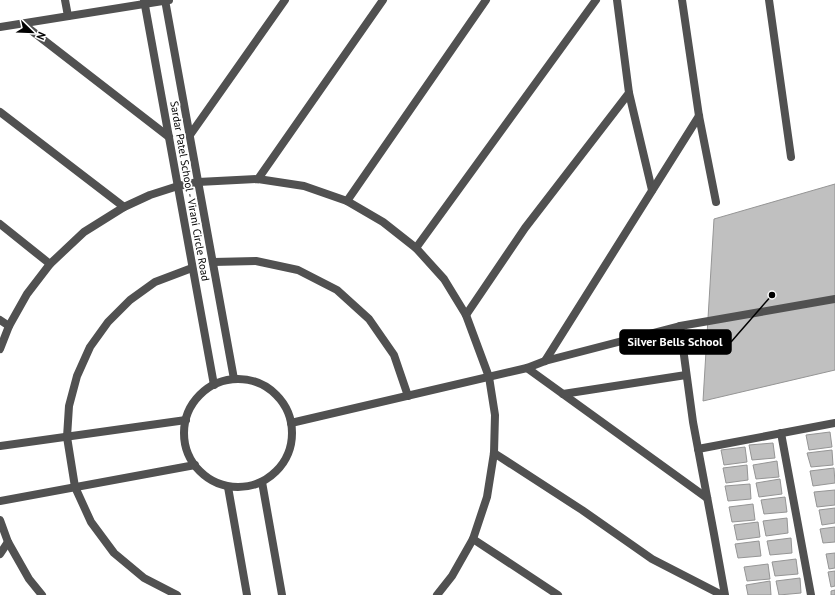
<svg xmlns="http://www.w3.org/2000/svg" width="835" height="595" viewBox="0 0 835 595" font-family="'PT Sans',sans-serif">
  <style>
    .building { fill: #c0c0c0; stroke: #959595 }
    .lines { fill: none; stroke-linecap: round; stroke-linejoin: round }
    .minor { stroke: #515151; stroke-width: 8 }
    .tertiary { stroke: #515151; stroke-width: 8 }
    .labels { text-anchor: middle; stroke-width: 3.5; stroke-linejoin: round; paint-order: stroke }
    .street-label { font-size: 11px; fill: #000; stroke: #fff }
    .leader { fill: none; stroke: #000; stroke-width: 1.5 }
    .callout-dot { fill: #000; stroke: #fff; stroke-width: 1.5 }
    .callout { fill: #000; stroke: #000; stroke-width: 1.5 }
    .callout-label { font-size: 12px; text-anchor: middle; font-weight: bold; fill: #fff }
  </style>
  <rect width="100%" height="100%" fill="#fff"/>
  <!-- building -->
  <g class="building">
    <path d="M835,184v186l-132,31 11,-182z"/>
    <path d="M830,432l2,15 -23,3 -3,-15z"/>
    <path d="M773,443l2,15 -23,2 -3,-15z"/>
    <path d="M745,447l2,15 -23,3 -3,-15z"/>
    <path d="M832,450l1,15 -22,2 -4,-14z"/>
    <path d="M777,461l2,16 -23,2 -3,-14z"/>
    <path d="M747,465l1,15 -22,3 -3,-15z"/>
    <path d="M834,468l1,15 -22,3 -3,-15z"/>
    <path d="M780,479l2,15 -23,3 -3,-14z"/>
    <path d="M750,484l1,15 -23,2 -3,-15z"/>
    <path d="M835,490v15l-18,2 -3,-15z"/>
    <path d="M785,497l2,15 -23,2 -3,-14z"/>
    <path d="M753,504l2,16 -23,2 -3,-15z"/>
    <path d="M835,508v15l-13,2 -3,-15z"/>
    <path d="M787,518l1,15 -22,3 -3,-15z"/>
    <path d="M758,522l2,15 -23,3 -3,-15z"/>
    <path d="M835,527v15l-12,1 -3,-14z"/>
    <path d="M791,538l1,15 -22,2 -3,-14z"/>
    <path d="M759,541l2,15 -23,2 -3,-14z"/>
    <path d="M835,553v15l-6,1 -3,-15z"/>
    <path d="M796,559l2,15 -23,2 -3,-14z"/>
    <path d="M768,564l2,15 -23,2 -3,-14z"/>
    <path d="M835,571v15l-4,1 -3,-15z"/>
    <path d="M800,578l1,15 -22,2 -3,-14z"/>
    <path d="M770,581l1,14h-23l-2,-10z"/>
    <path d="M835,590v5h-4v-4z"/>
  </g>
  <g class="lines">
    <!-- minor -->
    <g class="minor">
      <path d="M65,0l3,16"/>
      <path d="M682,0l17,116 17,86"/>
      <path d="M769,0l22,157"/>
      <path d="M23,24l146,113"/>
      <path d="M0,27l169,-27"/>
      <path d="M629,93l23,97"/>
      <path d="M0,112l124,95"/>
      <path d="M190,135l95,-135"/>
      <path d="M258,179l125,-179"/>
      <path d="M347,201l139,-201"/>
      <path d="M0,224l50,40"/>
      <path d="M416,248l180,-248"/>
      <path d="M213,262l43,-1 42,9 39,20 32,29 25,36 14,41"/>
      <path d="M466,315l59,-87 104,-135 -12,-93"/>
      <path d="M0,320l9,6"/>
      <path d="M680,326l155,-27"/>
      <path d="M0,349l9,-23 18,-32 23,-30 34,-32 40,-25 26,-12 28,-9 20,-4 60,-3 46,7 43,15 36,21 33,26 28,31 22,36 23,62 6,38 -1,38 -7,44 -14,42 -21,37 -15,19"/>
      <path d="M545,361l154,-245"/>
      <path d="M527,368l180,130"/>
      <path d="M563,394l123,-19"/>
      <path d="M291,423l236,-55 18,-7 135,-35 13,96 21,112 11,61"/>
      <path d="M781,433l30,162"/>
      <path d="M0,446l186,-26"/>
      <path d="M698,449l137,-26"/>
      <path d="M494,453l88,57 70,49 70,36"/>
      <path d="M0,501l195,-36"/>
      <path d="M0,520l8,22 21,37 13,16"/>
      <path d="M473,539l85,56"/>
      <path d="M0,554l8,-12"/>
      <path d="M177,595l-33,-17 -30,-25 -23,-31 -16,-35 -8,-50 2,-31 8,-30 13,-29 18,-25 22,-22 25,-18 37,-14"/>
    </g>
    <!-- tertiary -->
    <g class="tertiary">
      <path d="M144,0l70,385"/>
      <path d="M165,0l69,379"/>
      <circle cx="238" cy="433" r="54"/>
      <path d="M262,482l20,113"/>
      <path d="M228,487l19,108"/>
    </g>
  </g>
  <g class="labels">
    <!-- street labels -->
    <g class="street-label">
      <text transform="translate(190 191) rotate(80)" y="4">Sardar Patel School - Virani Circle Road</text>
    </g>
  </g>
  <!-- callouts -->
  <path class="leader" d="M772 295L731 342"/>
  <circle class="callout-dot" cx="772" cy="295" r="4"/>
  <rect class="callout" x="620" y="330" width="111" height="24" rx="4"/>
  <g class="callout-label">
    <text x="675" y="346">Silver Bells School</text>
  </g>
  <!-- north arrow -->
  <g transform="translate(32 32) rotate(113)" stroke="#ffffff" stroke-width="3" paint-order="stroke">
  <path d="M0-3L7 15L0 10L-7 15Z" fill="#000000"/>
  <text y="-6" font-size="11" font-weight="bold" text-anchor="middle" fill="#000000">N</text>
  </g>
</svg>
